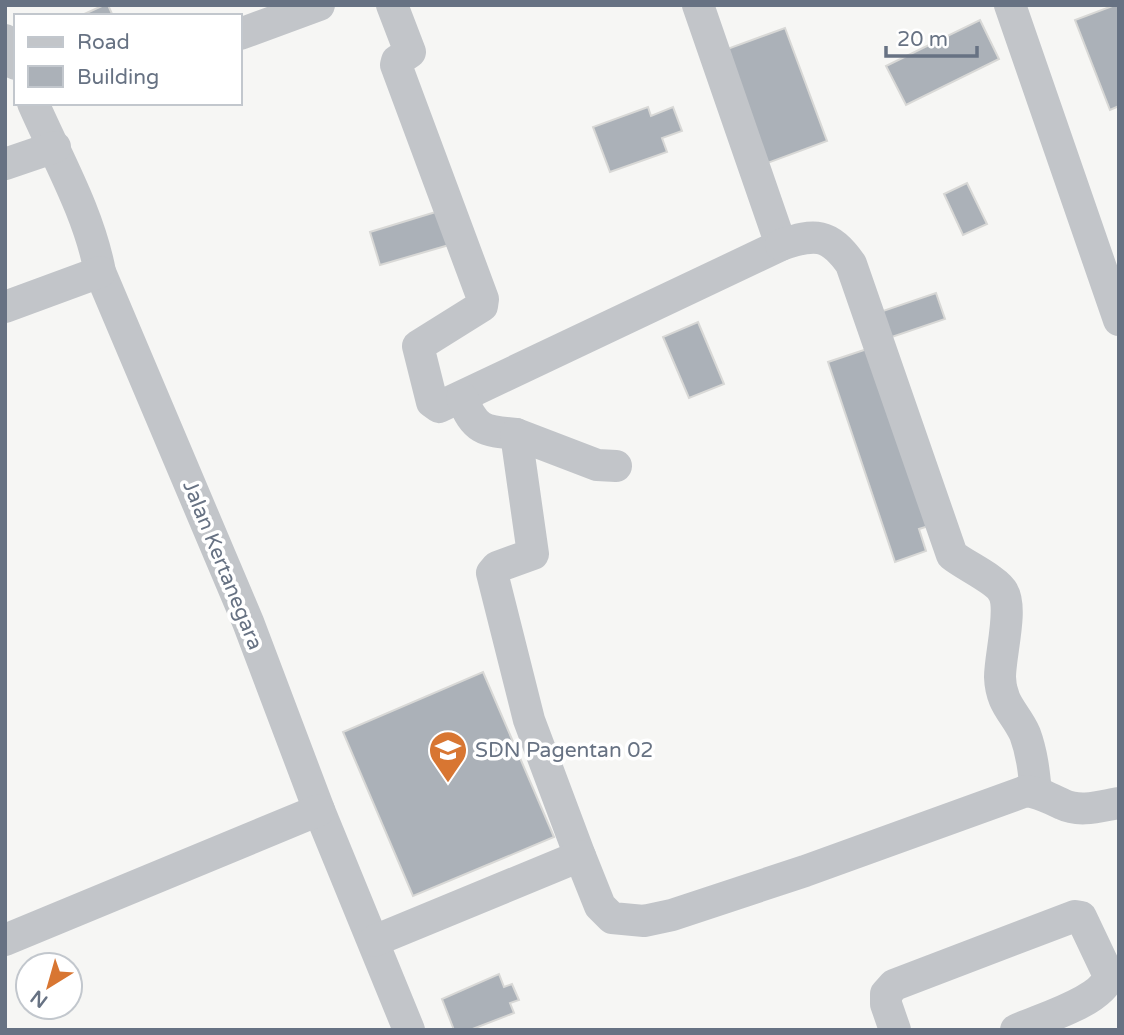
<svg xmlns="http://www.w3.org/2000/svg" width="1124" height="1035" viewBox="0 0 1124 1035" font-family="'Varela Round',sans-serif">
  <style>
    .building { fill: #abb1b8; stroke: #d8d8d6; stroke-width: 2 }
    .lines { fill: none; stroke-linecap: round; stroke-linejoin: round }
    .minor { stroke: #c2c5c9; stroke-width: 32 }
    .labels { text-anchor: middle; stroke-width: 7; stroke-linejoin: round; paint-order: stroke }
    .street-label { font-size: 21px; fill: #677283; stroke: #fff }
    .poi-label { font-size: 21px; fill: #677283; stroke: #fff; text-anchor: start }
  </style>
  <rect width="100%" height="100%" fill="#f6f6f4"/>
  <!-- building -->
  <g class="building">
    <path d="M104,5h4l5,11h-33z"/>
    <path d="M1115,5h4v101l-9,4 -35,-90z"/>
    <path d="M980,20l19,39 -93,46 -20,-39z"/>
    <path d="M785,28l42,113 -65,24 -43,-113z"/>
    <path d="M648,107l3,9 22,-9 9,24 -20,7 5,14 -57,20 -17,-45z"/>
    <path d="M967,183l20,41 -24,11 -19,-41z"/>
    <path d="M439,211l10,34 -69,20 -10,-33z"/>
    <path d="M936,293l9,26 -65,22 -9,-26z"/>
    <path d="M698,322l26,62 -35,14 -26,-61z"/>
    <path d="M873,347l59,178 -13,4 7,22 -31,11 -67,-200z"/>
    <path d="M483,672l71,165 -141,59 -70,-164z"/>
    <path d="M499,974l5,13 8,-3 7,16 -9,3 4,10 -44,17h-16l-12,-31z"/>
  </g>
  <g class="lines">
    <!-- minor -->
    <g class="minor">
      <path d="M392,5l18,47 -13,9 -1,4 87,234 -1,7 -64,40 14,56 7,5 342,-162 -83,-240"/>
      <path d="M1010,5l109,315"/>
      <path d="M240,34l79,-29"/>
      <path d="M5,40l11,24"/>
      <path d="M33,103c24,55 56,110 67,169l148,350 71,188 90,220"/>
      <path d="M5,164l50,-17"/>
      <path d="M781,245c34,-12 48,-12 70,19l101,291c12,10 45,25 51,37 10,17 -3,63 -3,85 1,28 15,35 25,57 7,19 9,38 11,58"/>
      <path d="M5,307l95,-35"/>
      <path d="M462,398c13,32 21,33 54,36"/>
      <path d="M580,856l-51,-136 -37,-147 5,-6 36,-13 -17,-120 81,31 19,1"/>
      <path d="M5,940l314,-130"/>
      <path d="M374,941l206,-85 20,50 12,12 32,3 28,-6 133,-44 221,-80c16,2 22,7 36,13 18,9 39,2 57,-1"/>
      <path d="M895,1030l-9,-26v-10l8,-9 181,-69 6,1 28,59c-7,26 -69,43 -93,54"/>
    </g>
  </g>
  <!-- icons -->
  <defs>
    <symbol id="school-pin" viewBox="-11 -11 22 30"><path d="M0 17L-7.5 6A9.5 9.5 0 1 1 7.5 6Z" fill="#d87632" stroke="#fff"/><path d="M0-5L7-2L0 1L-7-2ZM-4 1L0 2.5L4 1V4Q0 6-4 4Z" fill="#fff"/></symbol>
  </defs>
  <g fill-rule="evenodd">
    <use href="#school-pin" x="426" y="728" width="44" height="60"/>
  </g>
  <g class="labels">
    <!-- street labels -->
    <g class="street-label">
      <text transform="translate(223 565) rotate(68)" y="7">Jalan Kertanegara</text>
    </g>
    <!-- poi labels -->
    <g class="poi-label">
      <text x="475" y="757">SDN Pagentan 02</text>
    </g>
  </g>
  <!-- border -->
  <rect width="1124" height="1035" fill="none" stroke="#677283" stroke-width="14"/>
  <!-- legend -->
  <rect x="14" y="14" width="228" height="91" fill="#ffffff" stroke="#c2c7cd" stroke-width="2"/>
  <rect x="28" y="37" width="35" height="10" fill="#c2c5c9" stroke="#c2c7cd" stroke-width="2"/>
  <text x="77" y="49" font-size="21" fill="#677283">Road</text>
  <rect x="28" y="66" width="35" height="21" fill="#abb1b8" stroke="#c2c7cd" stroke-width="2"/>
  <text x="77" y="84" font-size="21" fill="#677283">Building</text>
  <!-- north arrow -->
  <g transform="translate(49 986) rotate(217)"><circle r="33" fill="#ffffff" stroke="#c2c7cd" stroke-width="2"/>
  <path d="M0-5L12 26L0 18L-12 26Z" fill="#d87632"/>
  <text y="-10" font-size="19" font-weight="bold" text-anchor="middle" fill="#677283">N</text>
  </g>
  <!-- scale -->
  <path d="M886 46v10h91v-10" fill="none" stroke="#677283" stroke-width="3.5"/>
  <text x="897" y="46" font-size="21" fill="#677283" stroke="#ffffff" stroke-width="5" paint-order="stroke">20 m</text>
</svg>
